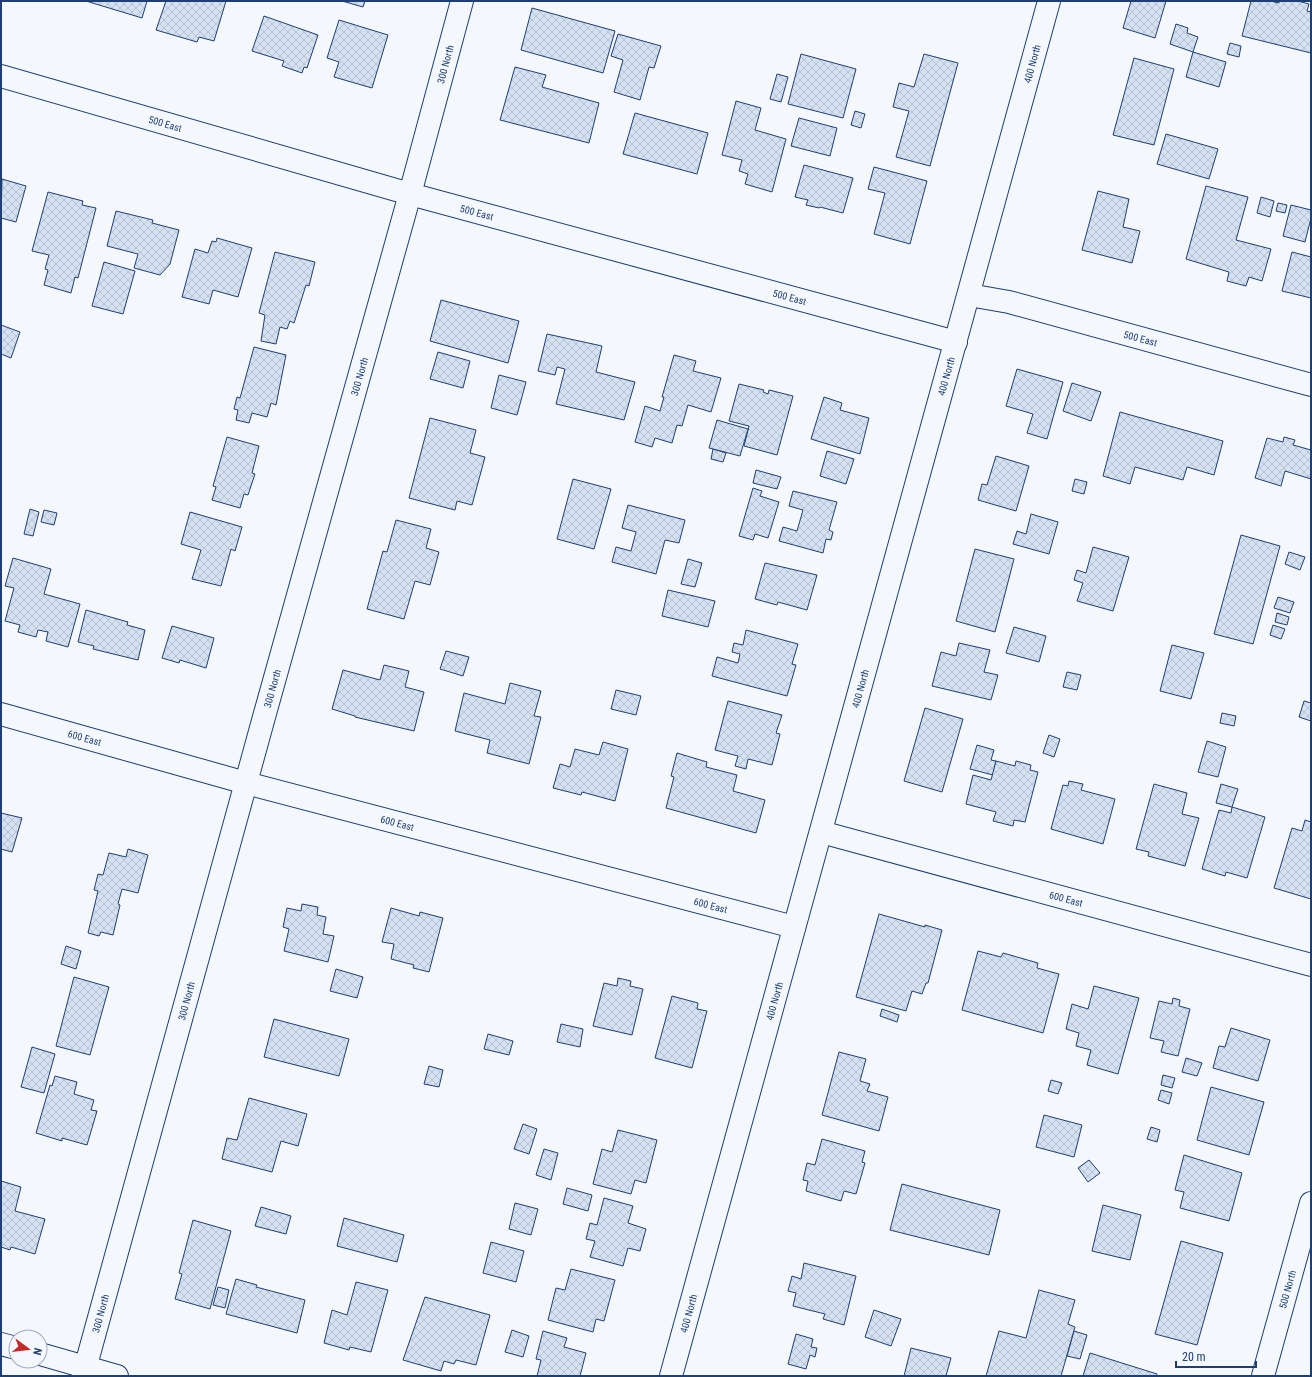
<svg xmlns="http://www.w3.org/2000/svg" width="1312" height="1377" viewBox="0 0 1312 1377" font-family="'Roboto Condensed',sans-serif">
  <style>
    .building { fill: url(#building-cross-hatch); stroke: #1d3f73 }
    .lines { fill: none; stroke-linecap: round; stroke-linejoin: round }
    .minor-casing { stroke: #1d3f73; stroke-width: 24 }
    .tertiary-casing { stroke: #1d3f73; stroke-width: 24 }
    .secondary-casing { stroke: #1d3f73; stroke-width: 24 }
    .minor { stroke: #f4f7fb; stroke-width: 22 }
    .tertiary { stroke: #f4f7fb; stroke-width: 22 }
    .secondary { stroke: #f4f7fb; stroke-width: 22 }
    .labels { text-anchor: middle; stroke-width: 3; stroke-linejoin: round; paint-order: stroke }
    .street-label { font-size: 10px; fill: #1d3f73; stroke: #f4f7fb }
  </style>
  <defs>
    <pattern id="building-cross-hatch" width="8" height="8" patternUnits="userSpaceOnUse"><rect width="8" height="8" fill="#d5e0f0"/><path d="M0 0l8 8M0 8l8-8" fill="none" stroke="#b6c1d1"/></pattern>
  </defs>
  <rect width="100%" height="100%" fill="#f4f7fb"/>
  <!-- building -->
  <g class="building">
    <path d="M86,1h61l-5,17z"/>
    <path d="M166,1h60l-12,40 -15,-4 -2,5 -41,-12z"/>
    <path d="M342,1h23l-2,6z"/>
    <path d="M1131,1h35l-11,37 -32,-10z"/>
    <path d="M1251,1h19l9,2v-2h19l11,3 -2,7 4,1v41l-69,-17z"/>
    <path d="M532,8l83,23 -12,42 -82,-23z"/>
    <path d="M264,16l54,19 -11,33 -3,-1 -2,6 -20,-7 2,-5 -32,-10z"/>
    <path d="M339,20l49,15 -16,53 -38,-11 5,-15 -12,-4z"/>
    <path d="M1176,24l12,4 -1,5 11,4 -5,15 -23,-8z"/>
    <path d="M618,34l43,12 -7,22 -5,-1 -9,33 -26,-8 9,-32 -12,-4z"/>
    <path d="M1230,43l11,3 -2,11 -12,-3z"/>
    <path d="M1193,52l33,10 -7,25 -33,-10z"/>
    <path d="M801,54l55,15 -13,49 -55,-14z"/>
    <path d="M924,54l34,9 -28,103 -34,-9 13,-46 -16,-4 6,-24 15,4z"/>
    <path d="M1134,58l40,11 -20,76 -41,-10z"/>
    <path d="M515,67l31,8 -4,12 57,16 -10,40 -89,-23z"/>
    <path d="M777,74l11,3 -7,25 -11,-3z"/>
    <path d="M736,101l25,7 -6,22 31,9 -14,53 -27,-8 3,-10 -9,-3 3,-11 -20,-5z"/>
    <path d="M855,111l10,3 -4,14 -10,-3z"/>
    <path d="M635,113l73,20 -11,41 -74,-20z"/>
    <path d="M799,118l38,10 -7,28 -39,-10z"/>
    <path d="M1166,134l52,15 -9,30 -52,-15z"/>
    <path d="M804,165l49,13 -10,35 -23,-6 -1,1 -13,-3 2,-5 -13,-3z"/>
    <path d="M874,167l53,14 -17,63 -36,-10 11,-41 -17,-4z"/>
    <path d="M2,179l24,7 -10,36 -15,-4z"/>
    <path d="M1206,186l42,11 -12,43 35,9 -9,32 -13,-4 -3,9 -19,-5 2,-9 -43,-13z"/>
    <path d="M1098,191l31,8 -6,28 17,4 -8,32 -50,-13z"/>
    <path d="M48,192l35,9 -1,4 14,3 -18,70 -3,-1 -4,16 -27,-8 4,-15 -3,-1 4,-14 -17,-4z"/>
    <path d="M1261,197l13,4 -4,16 -13,-4z"/>
    <path d="M1278,203l9,2 -2,8 -9,-2z"/>
    <path d="M1291,205l20,5v8l-6,24 -22,-6z"/>
    <path d="M116,211l37,9 -1,3 27,7 -9,34 -10,11 -26,-7 4,-14 -31,-8z"/>
    <path d="M217,238l35,10 -14,49 -25,-7 -4,14 -27,-7 13,-48 13,4 4,-12 4,1z"/>
    <path d="M275,252l40,10 -6,24 -3,-1 -12,38 -4,-2 -3,8 -7,-2 -4,17 -15,-3 4,-26 -6,-2z"/>
    <path d="M1292,252l19,5v41l-29,-7z"/>
    <path d="M104,262l31,9 -12,43 -31,-8z"/>
    <path d="M441,300l78,21 -11,42 -78,-22z"/>
    <path d="M1,325l19,7 -9,26 -10,-4z"/>
    <path d="M547,334l55,12 -6,26 39,10 -11,38 -68,-16 9,-35 -8,-2 -2,8 -17,-4z"/>
    <path d="M254,347l32,8 -10,50 -5,-2 -4,14 -15,-4 -3,10 -13,-3 2,-10 -4,-1 3,-12 3,1z"/>
    <path d="M438,352l32,9 -7,27 -33,-9z"/>
    <path d="M674,355l22,6 -3,10 28,7 -10,34 -23,-7 -6,21 -5,-1 -5,18 -17,-5 -3,9 -17,-5 10,-36 15,5 4,-14h-2z"/>
    <path d="M1017,369l46,13 -16,57 -20,-6 6,-19 -27,-8z"/>
    <path d="M499,375l27,7 -9,33 -26,-7z"/>
    <path d="M1072,383l29,9 -10,29 -28,-10z"/>
    <path d="M739,384l25,6 -1,2 5,2 1,-4 24,6 -16,59 -33,-9 5,-20 -20,-5z"/>
    <path d="M824,397l18,6 -2,7 29,8 -9,36 -49,-15z"/>
    <path d="M1120,412l103,29 -9,34 -27,-8 -4,13 -48,-13 -5,17 -27,-8z"/>
    <path d="M430,418l46,12 -6,23 15,4 -13,48 -15,-4 -2,9 -46,-12z"/>
    <path d="M717,420l31,9 -8,27 -31,-8z"/>
    <path d="M227,437l32,9 -7,27 3,1 -7,21 -4,-1 -4,14 -28,-8 4,-13 -3,-1z"/>
    <path d="M1284,437l11,3 -2,5 18,5v29l-26,-8 -4,15 -26,-8 12,-40 16,4z"/>
    <path d="M713,449l13,4 -3,9 -12,-3z"/>
    <path d="M827,451l27,8 -8,25 -26,-8z"/>
    <path d="M996,456l33,10 -13,45 -38,-11 4,-16 5,1z"/>
    <path d="M756,470l25,7 -4,12 -24,-6z"/>
    <path d="M573,479l38,10 -17,60 -37,-10z"/>
    <path d="M1075,479l12,3 -3,12 -12,-3z"/>
    <path d="M753,488l9,3 -2,5 19,6 -11,36 -13,-4 -2,6 -14,-4z"/>
    <path d="M793,491l44,11 -8,28 4,2 -2,8 -5,-1 -3,14 -44,-12 4,-14 14,4 6,-21 -14,-4z"/>
    <path d="M628,505l57,15 -6,23 -14,-3 -9,34 -44,-12 4,-15 15,4 5,-19 -14,-4z"/>
    <path d="M30,509l9,3 -6,24 -9,-2z"/>
    <path d="M44,510l13,3 -3,12 -13,-3z"/>
    <path d="M190,512l52,15 -7,24 -4,-2 -10,37 -29,-7 9,-29 -20,-6z"/>
    <path d="M1031,514l27,8 -9,32 -36,-10 4,-13 9,3z"/>
    <path d="M396,520l35,9 -5,19 13,4 -9,33 -15,-4 -11,38 -37,-10 16,-58 4,1z"/>
    <path d="M1241,535l39,11 -27,98 -39,-10z"/>
    <path d="M1093,547l36,10 -16,54 -36,-10 6,-18 -9,-3 3,-10 9,3z"/>
    <path d="M975,549l39,10 -19,73 -39,-11z"/>
    <path d="M1289,552l16,5 -5,13 -15,-6z"/>
    <path d="M13,558l38,11 -7,25 36,10 -12,43 -22,-6 2,-9 -10,-2 -2,7 -18,-5 2,-7 -15,-4 9,-33 -9,-2z"/>
    <path d="M688,559l14,4 -7,24 -14,-3z"/>
    <path d="M765,563l52,12 -10,35 -29,-8 -1,3 -22,-6z"/>
    <path d="M668,590l47,11 -7,26 -46,-11z"/>
    <path d="M1278,597l16,5 -4,11 -16,-5z"/>
    <path d="M86,610l42,12 -1,3 18,5 -7,30 -45,-11 1,-3 -16,-4z"/>
    <path d="M1277,613l12,4 -2,8 -12,-3z"/>
    <path d="M1273,625l12,4 -4,10 -11,-4z"/>
    <path d="M172,626l42,12 -8,30 -26,-8 -1,3 -17,-5z"/>
    <path d="M1014,627l32,9 -7,26 -33,-9z"/>
    <path d="M746,630l52,14 -6,20 4,1 -9,31 -75,-20 5,-19 21,6 2,-9 -8,-2 2,-9 9,2z"/>
    <path d="M959,643l31,7 -6,22 14,3 -7,25 -59,-14 9,-34 15,4z"/>
    <path d="M1172,645l32,8 -13,46 -31,-8z"/>
    <path d="M446,651l23,6 -6,19 -23,-7z"/>
    <path d="M384,665l25,6 -4,16 19,5 -10,39 -59,-14v-1l-23,-7 11,-39 37,10z"/>
    <path d="M1067,672l14,3 -4,15 -14,-3z"/>
    <path d="M510,683l31,8 -7,25 7,1 -12,47 -42,-11 3,-13 -35,-9 9,-38 41,11z"/>
    <path d="M616,690l25,6 -5,19 -25,-6z"/>
    <path d="M728,701l54,14 -6,18 4,1 -8,31 -24,-6 -2,10 -11,-3 3,-10 -23,-6z"/>
    <path d="M1304,701l7,2v18l-12,-4z"/>
    <path d="M925,708l38,11 -21,73 -38,-11z"/>
    <path d="M1222,713l14,3 -2,10 -14,-3z"/>
    <path d="M1049,735l11,4 -6,18 -11,-4z"/>
    <path d="M1207,741l19,6 -8,30 -20,-5z"/>
    <path d="M603,742l25,7 -13,52 -33,-9 -1,3 -28,-7 7,-24 10,3 5,-18 24,6z"/>
    <path d="M977,745l17,5 -3,10 5,1 -3,14 -23,-6z"/>
    <path d="M677,753l30,9 -1,5 31,8 -4,16 32,9 -9,33 -90,-25 8,-31 -3,-1z"/>
    <path d="M996,761l19,5 1,-5 15,4 -1,5 8,2 -13,50 -11,-2 -1,6 -20,-5 3,-9 -30,-8 7,-29 18,5z"/>
    <path d="M1069,781l14,3 -2,6 34,9 -12,45 -52,-15 12,-44 5,1z"/>
    <path d="M1154,784l33,9 -5,21 17,4 -14,48 -37,-10 1,-4 -13,-3z"/>
    <path d="M1221,784l17,5 -6,18 -16,-4z"/>
    <path d="M1232,807l33,10 -18,61 -21,-6 -1,4 -23,-7 17,-59 12,3z"/>
    <path d="M1,813l21,5 -10,34 -11,-3z"/>
    <path d="M1305,820l6,2v77l-37,-11 18,-60 10,3z"/>
    <path d="M128,849l20,6 -10,38 -16,-4 -4,15 2,1 -7,30 -12,-3 -2,4 -11,-3 10,-42 -4,-1 4,-16 5,1 6,-22 17,4z"/>
    <path d="M302,904l16,3 -1,8 9,2 -3,17 11,2 -6,26 -44,-11 5,-22 -6,-2 4,-19 14,3z"/>
    <path d="M391,908l28,8 1,-4 23,6 -14,54 -16,-4 1,-3 -23,-6 3,-15 -12,-2z"/>
    <path d="M879,914l46,13v-2l17,5 -14,53h-2l-4,11 -10,-3 -6,20 -50,-14z"/>
    <path d="M66,946l15,5 -5,18 -15,-5z"/>
    <path d="M978,951l23,6 2,-4 35,10 -1,5 22,6 -16,59 -81,-23z"/>
    <path d="M336,969l27,8 -6,21 -27,-7z"/>
    <path d="M74,977l35,10 -19,68 -34,-9z"/>
    <path d="M618,978l13,3 -1,5 13,3 -11,46 -39,-9 11,-43 13,3z"/>
    <path d="M1094,986l45,12 -21,76 -31,-9 4,-15 -15,-4 3,-13 -13,-4 6,-25 16,5z"/>
    <path d="M672,996l26,7 -1,6 10,2 -15,57 -37,-10z"/>
    <path d="M1173,998l7,2 -1,6 11,3 -12,47 -17,-4 3,-11 -14,-3 9,-37 13,3z"/>
    <path d="M882,1009l17,6 -2,7 -17,-6z"/>
    <path d="M274,1019l75,20 -10,37 -75,-19z"/>
    <path d="M561,1024l22,5 -3,18 -23,-5z"/>
    <path d="M1231,1028l39,12 -12,41 -45,-13 6,-22 6,1z"/>
    <path d="M488,1034l25,7 -4,14 -25,-6z"/>
    <path d="M32,1047l23,7 -11,39 -23,-6z"/>
    <path d="M839,1052l27,7 -6,22 10,3 -3,7 21,6 -9,34 -57,-16z"/>
    <path d="M1186,1058l16,5 -5,13 -15,-4z"/>
    <path d="M429,1066l14,4 -4,17 -15,-3z"/>
    <path d="M1163,1075l12,3 -3,10 -11,-3z"/>
    <path d="M55,1076l22,6 -3,12 20,6 -3,10 6,1 -10,34 -25,-7v3l-26,-8 14,-48 2,1z"/>
    <path d="M1051,1080l11,3 -4,11 -10,-3z"/>
    <path d="M1211,1087l53,15 -15,53 -52,-15z"/>
    <path d="M1161,1090l11,3 -3,11 -11,-4z"/>
    <path d="M249,1098l58,16 -9,32 -17,-5 -9,31 -50,-13 5,-21 10,2z"/>
    <path d="M1044,1115l38,10 -8,32 -38,-10z"/>
    <path d="M523,1124l14,5 -8,25 -15,-5z"/>
    <path d="M1151,1127l9,3 -3,12 -10,-3z"/>
    <path d="M618,1130l39,10 -11,43 -11,-3 -4,14 -38,-10 9,-35 10,3z"/>
    <path d="M822,1139l43,12 -3,11 3,1 -9,31 -12,-3 -3,10 -35,-10 2,-10 -5,-1 4,-17 8,2z"/>
    <path d="M544,1149l14,4 -7,27 -15,-5z"/>
    <path d="M1184,1155l58,18 -13,48 -49,-13 4,-16 -9,-2z"/>
    <path d="M1089,1160l11,13 -12,9 -10,-14z"/>
    <path d="M1,1181l20,6 -6,24 30,8 -10,35 -24,-7 -1,3 -9,-3z"/>
    <path d="M902,1184l98,26 -11,45 -99,-25z"/>
    <path d="M567,1188l25,7 -4,16 -25,-7z"/>
    <path d="M604,1198l29,8 -5,17 18,6 -6,22 -12,-3 -5,18 -33,-9 5,-16 -9,-2 4,-16 7,2z"/>
    <path d="M515,1203l23,6 -7,26 -22,-6z"/>
    <path d="M1103,1205l38,10 -11,45 -38,-9z"/>
    <path d="M261,1207l30,9 -5,18 -31,-8z"/>
    <path d="M344,1218l60,17 -7,27 -60,-16z"/>
    <path d="M193,1220l38,11 -21,78 -35,-10 7,-25 -3,-1z"/>
    <path d="M1181,1241l42,12 -26,92 -42,-11z"/>
    <path d="M491,1242l33,9 -8,31 -33,-9z"/>
    <path d="M804,1263l52,13 -12,49 -21,-6 2,-5 -32,-8 3,-13 -8,-2 4,-15 9,3z"/>
    <path d="M571,1269l44,11 -11,41 -8,-2 -3,13 -45,-12 8,-32 9,2z"/>
    <path d="M236,1279l21,6 -1,2 49,13 -8,33 -71,-19z"/>
    <path d="M356,1282l32,8 -17,62 -21,-5 -1,3 -25,-7 8,-33 15,5z"/>
    <path d="M218,1287l11,3 -4,18 -12,-3z"/>
    <path d="M1039,1290l36,10 -7,24 7,3 -14,49h-75l13,-45 27,7z"/>
    <path d="M425,1297l65,18 -14,50 -20,-5 -2,4 -10,-3 -3,10 -38,-11z"/>
    <path d="M874,1310l27,9 -10,27 -26,-9z"/>
    <path d="M512,1330l17,6 -6,21 -18,-5z"/>
    <path d="M543,1331l24,7 -3,9 22,6 -6,23h-43l4,-16 -5,-1z"/>
    <path d="M1074,1331l13,4 -7,24 -13,-3z"/>
    <path d="M796,1334l17,5 -2,8 6,1 -2,9 -5,-2 -4,14 -18,-5z"/>
    <path d="M911,1348l40,10 -5,18h-42z"/>
    <path d="M1090,1353l67,21 -1,2h-73z"/>
  </g>
  <g class="lines">
    <defs>
      <g id="minor">
        <path id="s1" d="M1,76l409,118 546,148"/>
        <path id="s2" d="M969,295l40,7 302,83"/>
        <path d="M1,1344l15,4"/>
        <path d="M40,1354l77,22"/>
        <path id="s3" d="M83,1376l181,-659 146,-523 52,-193"/>
        <path id="s4" d="M1263,1376l48,-173"/>
      </g>
      <g id="tertiary">
        <path id="s5" d="M1,714l245,69 548,144"/>
        <path id="s6" d="M821,832l490,133"/>
      </g>
      <g id="secondary">
        <path id="s7" d="M671,1376l378,-1375"/>
      </g>
    </defs>
    <!-- minor casing -->
    <use href="#minor" class="minor-casing"/>
    <!-- tertiary casing -->
    <use href="#tertiary" class="tertiary-casing"/>
    <!-- secondary casing -->
    <use href="#secondary" class="secondary-casing"/>
    <!-- minor -->
    <use href="#minor" class="minor"/>
    <!-- tertiary -->
    <use href="#tertiary" class="tertiary"/>
    <!-- secondary -->
    <use href="#secondary" class="secondary"/>
  </g>
  <g class="labels">
    <!-- street labels -->
    <g class="street-label">
      <text dy="4" stroke="none"><textPath href="#s3" startOffset="1361">300 North</textPath></text>
      <text dy="4" stroke="none"><textPath href="#s7" startOffset="1361">400 North</textPath></text>
      <text dy="4" stroke="none"><textPath href="#s1" startOffset="171">500 East</textPath></text>
      <text dy="4" stroke="none"><textPath href="#s1" startOffset="495">500 East</textPath></text>
      <text dy="4" stroke="none"><textPath href="#s1" startOffset="819">500 East</textPath></text>
      <text dy="4" stroke="none"><textPath href="#s2" startOffset="177">500 East</textPath></text>
      <text dy="4" stroke="none"><textPath href="#s3" startOffset="1037">300 North</textPath></text>
      <text dy="4" stroke="none"><textPath href="#s7" startOffset="1037">400 North</textPath></text>
      <text dy="4" stroke="none"><textPath href="#s3" startOffset="713">300 North</textPath></text>
      <text dy="4" stroke="none"><textPath href="#s7" startOffset="713">400 North</textPath></text>
      <text dy="4" stroke="none"><textPath href="#s5" startOffset="87">600 East</textPath></text>
      <text dy="4" stroke="none"><textPath href="#s5" startOffset="411">600 East</textPath></text>
      <text dy="4" stroke="none"><textPath href="#s6" startOffset="254">600 East</textPath></text>
      <text dy="4" stroke="none"><textPath href="#s5" startOffset="735">600 East</textPath></text>
      <text dy="4" stroke="none"><textPath href="#s3" startOffset="389">300 North</textPath></text>
      <text dy="4" stroke="none"><textPath href="#s7" startOffset="389">400 North</textPath></text>
      <text dy="4" stroke="none"><textPath href="#s4" startOffset="90">500 North</textPath></text>
      <text dy="4" stroke="none"><textPath href="#s3" startOffset="65">300 North</textPath></text>
      <text dy="4" stroke="none"><textPath href="#s7" startOffset="65">400 North</textPath></text>
    </g>
  </g>
  <!-- border -->
  <rect width="1312" height="1377" fill="none" stroke="#1d3f73" stroke-width="4"/>
  <!-- north arrow -->
  <g transform="translate(28 1349) rotate(105)"><circle r="19" fill="#f4f7fb" stroke="#9eadc5"/>
  <path d="M0-3L7 15L0 10L-7 15Z" fill="#c62828"/>
  <text y="-6" font-size="11" font-weight="bold" text-anchor="middle" fill="#1d3f73">N</text>
  </g>
  <!-- scale -->
  <path d="M1176 1361v6h80v-6" fill="none" stroke="#1d3f73" stroke-width="2"/>
  <text x="1182" y="1361" font-size="12" fill="#1d3f73" stroke="#f4f7fb" stroke-width="3" paint-order="stroke">20 m</text>
</svg>
